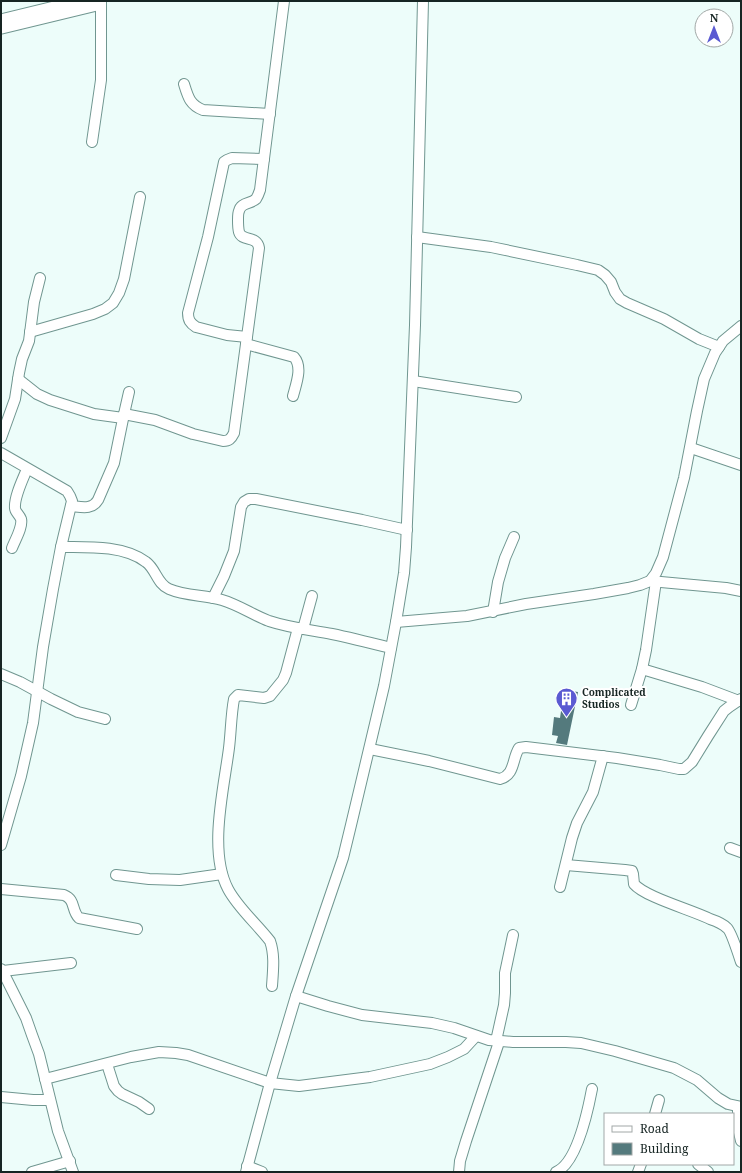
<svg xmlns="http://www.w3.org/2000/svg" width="742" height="1173" viewBox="0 0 742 1173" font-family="'Noto Serif',serif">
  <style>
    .building { fill: #547a7d }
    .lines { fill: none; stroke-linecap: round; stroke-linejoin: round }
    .street-casing { stroke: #709690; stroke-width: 12 }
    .highway-casing { stroke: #709690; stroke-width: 21 }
    .street { stroke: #fff; stroke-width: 10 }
    .highway { stroke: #fff; stroke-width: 19 }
    .labels { text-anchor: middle; stroke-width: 4; stroke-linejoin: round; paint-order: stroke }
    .poi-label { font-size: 10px; font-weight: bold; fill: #162523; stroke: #fff; text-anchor: start }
  </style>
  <rect width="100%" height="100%" fill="#edfdfa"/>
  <!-- building -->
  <path class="building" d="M564,690l14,2 -11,53 -11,-2 2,-7 -6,-1 2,-18 6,1z"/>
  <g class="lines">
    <defs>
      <g id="street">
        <path d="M184,84c4,13 6,21 19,26l67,4"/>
        <path d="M92,142l9,-62v-79"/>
        <path d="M417,237l74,10 86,18 21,5 7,5 6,7 4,10 5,7 7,4 37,16 35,20 20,8"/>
        <path d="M30,332l63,-18 12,-5 8,-6 6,-10 5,-14 16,-82"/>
        <path d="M247,337l-20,-2 -31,-8c-6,-4 -8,-7 -8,-14l20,-76 16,-75 3,-2 5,-2 32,1"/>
        <path d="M246,344l48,13c9,10 2,27 -1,39"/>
        <path d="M18,379l19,15 13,6 44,14 29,4"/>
        <path d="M413,381l103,16"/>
        <path d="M124,414l31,6 38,14 30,7c6,0 8,-2 11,-8l25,-185c-2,-13 -17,-6 -20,-16 -1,-4 -1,-8 -1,-12 0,-3 0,-7 1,-9 2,-9 12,-7 17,-12 2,-3 3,-6 4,-9l24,-189"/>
        <path d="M1,438l14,-39 4,-26 3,-14 7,-18 5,-39 6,-24"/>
        <path d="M691,448l50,17"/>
        <path d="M1,453l66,38 3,5 2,5 -11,46 -8,42 -10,58 -10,76 -12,53 -20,69"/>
        <path d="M71,506c11,1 21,4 27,-6l16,-37 10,-49 5,-22"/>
        <path d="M61,547c26,0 63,-2 85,15 10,7 11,22 23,27 16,7 36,6 53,11 17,5 31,15 47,21 21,7 42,9 63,13 19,4 39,9 59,14"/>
        <path d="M12,548c3,-8 11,-21 9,-29 -2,-5 -6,-7 -6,-11 -1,-11 8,-29 12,-39"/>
        <path d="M650,581l76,7 15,3"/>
        <path d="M213,598l11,-22 10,-25 7,-44 3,-5 5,-3h7l106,21 45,10"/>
        <path d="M493,612l5,-30 7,-24 9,-21"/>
        <path d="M396,622l71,-6 59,-12 68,-10 34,-6 12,-3 10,-4 6,-8 7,-16 21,-79 13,-67 7,-32 11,-26 8,-12 18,-15"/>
        <path d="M303,629l9,-33"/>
        <path d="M642,669l60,18 37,14"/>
        <path d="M1,674l19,8 31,17 27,13 27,7"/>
        <path d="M631,705l11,-36 4,-19 10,-69"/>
        <path d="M370,749l59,12 71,18c15,-4 12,-20 19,-31l7,-1 91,11 43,7 19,4h5l8,-7 16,-26 16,-25 5,-4 12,-8"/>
        <path d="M730,848l11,4"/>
        <path d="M566,865l59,5 7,1 1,3 1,10c11,13 58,26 76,35 6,2 12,4 17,9 4,3 12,28 14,34"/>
        <path d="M116,875l33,4 31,1 42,-6"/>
        <path d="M560,887l12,-49 5,-15 16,-31 10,-36"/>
        <path d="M1,889l63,6c12,5 7,15 15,23l58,11"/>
        <path d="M1,969l3,5 22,44 6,17 7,19 19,77 15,41"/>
        <path d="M3,971l68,-8"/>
        <path d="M272,986c1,-15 3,-31 -2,-45 -13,-17 -32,-33 -42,-52 -20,-38 -4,-101 1,-141 2,-16 2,-33 5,-49l4,-4 26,3 6,-2 13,-16 3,-7 12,-45"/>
        <path d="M296,996l32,10 34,9 70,8 22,5 35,12 24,2h53l15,1 34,8 59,17 23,12 21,18 10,6 13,3"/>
        <path d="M496,1041l8,-36 1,-12v-20l8,-38"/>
        <path d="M107,1064l7,22 4,5 4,3 17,8 10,7"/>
        <path d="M45,1079l86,-22 28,-5 17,1 12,2 82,28 29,3 71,-9 60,-13 18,-7 16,-8 12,-13"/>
        <path d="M1,1097l32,3h17"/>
        <path d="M738,1107v21l3,13"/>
        <path d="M655,1114l4,-14"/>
        <path d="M698,1164l10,8"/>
        <path d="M247,1166l15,6"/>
        <path d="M32,1172l38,-11"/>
        <path d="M246,1172l24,-89 26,-87 47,-138 8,-33 33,-139 12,-64 8,-49 2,-26 9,-222 8,-324"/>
        <path d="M459,1172l1,-11 6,-20 33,-99"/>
        <path d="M556,1172c21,-9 32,-62 36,-83"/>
        <path d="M638,1172l3,-8"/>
      </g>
      <path id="highway" d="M1,24l95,-23"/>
    </defs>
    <!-- street casing -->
    <use href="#street" class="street-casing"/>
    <!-- highway casing -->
    <use href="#highway" class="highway-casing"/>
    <!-- street -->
    <use href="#street" class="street"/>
    <!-- highway -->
    <use href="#highway" class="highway"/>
  </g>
  <!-- icons -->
  <defs>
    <symbol id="building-pin" viewBox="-11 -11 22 30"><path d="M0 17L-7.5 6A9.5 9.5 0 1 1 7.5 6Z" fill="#5a5ad2" stroke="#fff"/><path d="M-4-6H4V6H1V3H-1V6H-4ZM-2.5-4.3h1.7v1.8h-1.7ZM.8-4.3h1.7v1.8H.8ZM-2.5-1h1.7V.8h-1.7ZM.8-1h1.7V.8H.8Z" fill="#fff"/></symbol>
  </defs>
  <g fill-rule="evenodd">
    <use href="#building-pin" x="554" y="686" width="25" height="34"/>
  </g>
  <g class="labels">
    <!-- poi labels -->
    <g class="poi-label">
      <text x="582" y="696">Complicated<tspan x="582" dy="12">Studios</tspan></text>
    </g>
  </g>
  <!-- border -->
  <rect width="742" height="1173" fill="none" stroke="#162523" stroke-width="4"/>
  <!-- legend -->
  <rect x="604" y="1113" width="130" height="52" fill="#ffffff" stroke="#a2a8a7"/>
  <rect x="612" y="1126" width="20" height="6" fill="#ffffff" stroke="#a2a8a7"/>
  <text x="640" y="1133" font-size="12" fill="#162523">Road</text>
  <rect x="612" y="1143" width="20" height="12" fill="#547a7d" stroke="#a2a8a7"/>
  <text x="640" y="1153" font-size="12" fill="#162523">Building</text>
  <!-- north arrow -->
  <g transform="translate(714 28)"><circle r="19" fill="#ffffff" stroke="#a2a8a7"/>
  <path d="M0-3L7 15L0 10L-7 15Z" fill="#5a5ad2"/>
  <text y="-6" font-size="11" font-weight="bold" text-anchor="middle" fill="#162523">N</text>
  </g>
</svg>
